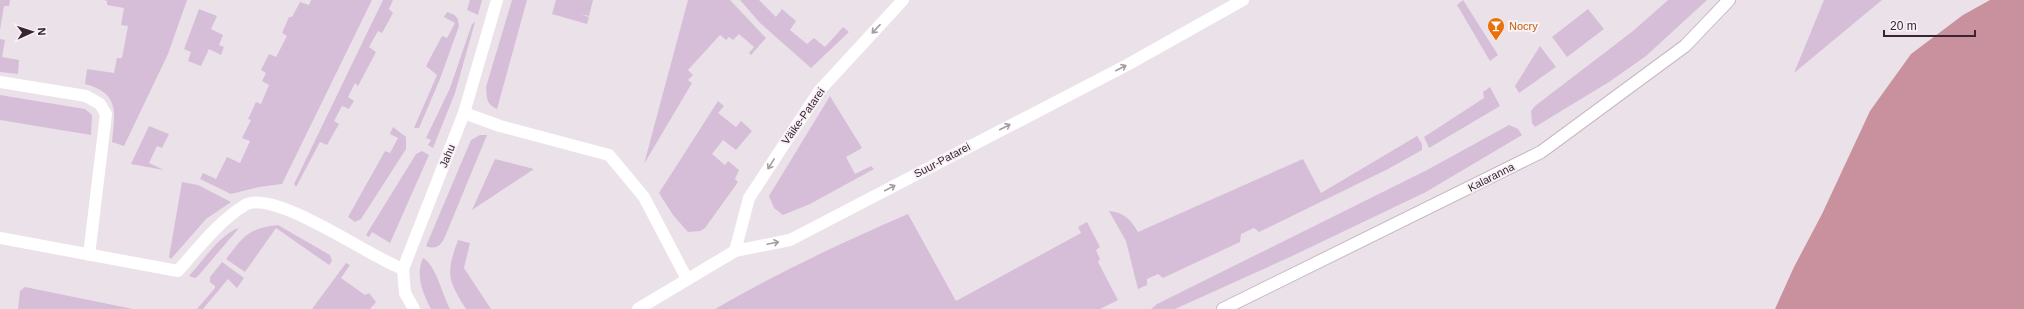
<svg xmlns="http://www.w3.org/2000/svg" width="2024" height="309" viewBox="0 0 2024 309" font-family="Helvetica,sans-serif">
  <style>
    .green { fill: #d6bed9 }
    .water { fill: #c9919d }
    .lines { fill: none; stroke-linecap: round; stroke-linejoin: round }
    .secondary-casing { stroke: #c9b7c4; stroke-width: 14 }
    .lane { stroke: #fff; stroke-width: 12 }
    .street { stroke: #fff; stroke-width: 12 }
    .secondary { stroke: #fff; stroke-width: 12 }
    .oneway { stroke: #a69da3 }
    .labels { text-anchor: middle; stroke-width: 4; stroke-linejoin: round; paint-order: stroke }
    .food-label { font-size: 11px; fill: #c56008; stroke: #f8f2f7; text-anchor: start }
    .street-label { font-size: 11px; fill: #392532; stroke: #f8f2f7 }
  </style>
  <rect width="100%" height="100%" fill="#ebe2e9"/>
  <!-- green -->
  <g class="green">
    <path d="M0,0h10l-1,6h-5l-4,24z"/>
    <path d="M104,0h83l-19,54 -44,92 -12,-4c3,-29 8,-49 -27,-58l2,-15 27,4 3,-15h5l6,-32 -7,-1 3,-17 -17,-3v-4z"/>
    <path d="M311,0h61l-90,184 -23,3 -28,7 -31,-15 3,-6 13,6 11,-22 13,6 10,-22 -8,-3 9,-18 -3,-1 8,-17 5,2 8,-19 -7,-4 4,-8 -5,-3 8,-16 7,3 11,-21 -5,-3 7,-16h3l8,-15 9,3z"/>
    <path d="M383,0h10l-4,9 4,4 -11,20 -4,-2 -9,16 7,5 -18,34 -3,-3 -7,14 6,4 -5,8 -7,-3 -8,15 5,3 -12,21 -7,-3 -24,45 -2,-3z"/>
    <path d="M470,0h12l-4,15 -11,-5z"/>
    <path d="M512,0h15l-30,109c-11,-5 -10,-11 -11,-22z"/>
    <path d="M556,0h37l-4,16 -9,-2 9,3 -2,7 -35,-10z"/>
    <path d="M688,0h42l36,38 -15,17 -2,-2 5,-6 -15,-13 -6,6 -4,-3 -3,3 -6,-5 -32,35 5,5 -5,5 4,3 -48,81z"/>
    <path d="M740,0h19l17,17 6,-8 14,12 -6,9 17,14 7,-6 11,9 18,-20 6,5 -38,36 -51,-45z"/>
    <path d="M1463,0l35,55 -8,6 -33,-56z"/>
    <path d="M1668,0h39l-61,56 -37,26 -74,45 -3,-4 -1,-12 4,-5 98,-75z"/>
    <path d="M1824,0h58l-88,73z"/>
    <path d="M199,9l18,7 -6,13 12,6 -4,10 5,2 -3,8 -12,-6 -8,17 -13,-5 3,-9 -7,-3z"/>
    <path d="M1588,9l16,20 -37,28 -15,-20z"/>
    <path d="M447,12c9,3 11,4 12,14l-19,53 -21,49h-5l23,-53 -11,-9 16,-30 5,2 8,-15 -11,-6z"/>
    <path d="M475,22l-20,71 -22,55 -5,-3 3,-5 -5,-2 24,-50 22,-64z"/>
    <path d="M0,39l5,1 -3,17 17,3 -1,14 -18,-2z"/>
    <path d="M1540,46l16,21 -37,26 -4,-7z"/>
    <path d="M1490,87l10,19 -71,42 -5,-11 60,-39 -1,-6z"/>
    <path d="M0,95l85,14 7,6 -1,20 -91,-15z"/>
    <path d="M830,96l32,52 -16,9 9,17 16,-8 3,3 -64,35 -27,11 -9,-7 -5,-12z"/>
    <path d="M718,101l6,5 -6,7 18,14 5,-6 11,10 -16,19 -13,-10 -11,14 13,11 3,-4 11,9 -4,9 3,3 -33,46 -5,3 -12,1 -15,-17 -14,-22z"/>
    <path d="M1509,125l9,4 4,6 -96,57 -136,65 -115,52h-24l6,-5 270,-134z"/>
    <path d="M149,126l20,8 -7,14 -5,-2 -8,17 15,7 -33,-6z"/>
    <path d="M393,127l13,10v12l-45,70 -6,3 -7,-5 37,-66 5,2 8,-15 -8,-4z"/>
    <path d="M480,135h7l-43,104c-4,7 -9,11 -18,7l45,-106z"/>
    <path d="M1417,136l5,8v6l-34,19 -129,63 -5,-4 -13,6 -1,8 -77,36 -5,-4 -11,5v6l-9,4 -12,-48 -17,-30c15,1 22,9 29,21l165,-73 18,34z"/>
    <path d="M422,151l7,4 -39,88 -18,-11 -3,5 -3,-2 50,-81z"/>
    <path d="M495,159l39,10 -62,41z"/>
    <path d="M182,182l16,3 33,17 -25,17 -35,40 -2,-2z"/>
    <path d="M908,214l48,87 125,-68 -3,-6 9,-5 13,25 -4,3 4,9 -2,3 20,38 -18,9h-385c62,-36 128,-67 193,-95z"/>
    <path d="M278,225l52,30 2,6 -3,4 -53,-37 -31,44 -19,-13c17,-22 22,-31 52,-34z"/>
    <path d="M239,228l-41,48 -3,2 -6,-2c13,-14 32,-43 50,-48z"/>
    <path d="M458,240l12,3 -6,25 27,41h-25c-19,-30 -20,-36 -8,-69z"/>
    <path d="M423,258c13,7 19,36 27,51h-19c-8,-16 -16,-33 -8,-51z"/>
    <path d="M222,262l22,16 -7,10 -9,-9 -25,30h-6l18,-21v-2l-5,-4v-5z"/>
    <path d="M346,263l4,2 -9,13 24,17 4,-2 7,9 -6,7h-58z"/>
    <path d="M25,287l108,22h-115l2,-18z"/>
  </g>
  <!-- water -->
  <path class="water" d="M1990,0h34v309h-249l19,-42 28,-53 48,-103 41,-57 52,-39z"/>
  <g class="lines">
    <defs>
      <path id="secondary" d="M1223,309l318,-157 144,-106 44,-46"/>
    </defs>
    <!-- secondary casing -->
    <use href="#secondary" class="secondary-casing"/>
    <!-- lane -->
    <g class="lane">
      <path d="M0,82l86,14 14,8 6,10 -17,141"/>
      <path d="M464,113l36,13 109,29 35,42 43,82"/>
      <path d="M0,238l178,33c20,-23 41,-50 67,-66 29,-17 126,53 158,64"/>
    </g>
    <!-- street -->
    <g class="street">
      <path d="M735,251l14,-53 36,-55 35,-53 83,-90"/>
      <path d="M414,309l-9,-16 -2,-24 61,-156 33,-113"/>
      <path d="M638,309l97,-58 55,-11 337,-175 116,-65"/>
    </g>
    <!-- secondary -->
    <use href="#secondary" class="secondary"/>
  </g>
  <!-- one-way arrows -->
  <defs><path id="oneway-shaft" d="M-6 0H5M1.5-3L5.5 0L1.5 3" fill="none" stroke-width="1.6" stroke-linecap="round" stroke-linejoin="round"/></defs>
  <g class="oneway">
    <use href="#oneway-shaft" transform="translate(876 29) rotate(133)"/>
    <use href="#oneway-shaft" transform="translate(1121 68) rotate(-27)"/>
    <use href="#oneway-shaft" transform="translate(1005 127) rotate(-27)"/>
    <use href="#oneway-shaft" transform="translate(771 164) rotate(122)"/>
    <use href="#oneway-shaft" transform="translate(890 188) rotate(-28)"/>
    <use href="#oneway-shaft" transform="translate(773 243) rotate(-12)"/>
  </g>
  <!-- icons -->
  <defs>
    <symbol id="bar-pin" viewBox="-11 -11 22 30"><path d="M0 17L-7.5 6A9.5 9.5 0 1 1 7.5 6Z" fill="#e8710a" stroke="#f8f2f7"/><path d="M-6-5H6L.8 .8V4.5H3.5V6h-7V4.5H-.8V.8Z" fill="#fff"/></symbol>
  </defs>
  <g fill-rule="evenodd">
    <use href="#bar-pin" x="1486" y="16" width="20" height="27"/>
  </g>
  <g class="labels">
    <!-- food labels -->
    <g class="food-label">
      <text x="1509" y="30">Nocry</text>
    </g>
    <!-- street labels -->
    <g class="street-label">
      <text transform="translate(803 116) rotate(-55)" y="4">Väike-Patarei</text>
      <text transform="translate(447 156) rotate(-68)" y="4">Jahu</text>
      <text transform="translate(942 160) rotate(-28)" y="4">Suur-Patarei</text>
      <text transform="translate(1491 177) rotate(-27)" y="4">Kalaranna</text>
    </g>
  </g>
  <!-- north arrow -->
  <g transform="translate(32 32) rotate(87)" stroke="#f8f2f7" stroke-width="3" paint-order="stroke">
  <path d="M0-3L7 15L0 10L-7 15Z" fill="#392532"/>
  <text y="-6" font-size="11" font-weight="bold" text-anchor="middle" fill="#392532">N</text>
  </g>
  <!-- scale -->
  <path d="M1884 30v6h91v-6" fill="none" stroke="#392532" stroke-width="2"/>
  <text x="1890" y="30" font-size="12" fill="#392532" stroke="#f8f2f7" stroke-width="3" paint-order="stroke">20 m</text>
</svg>
